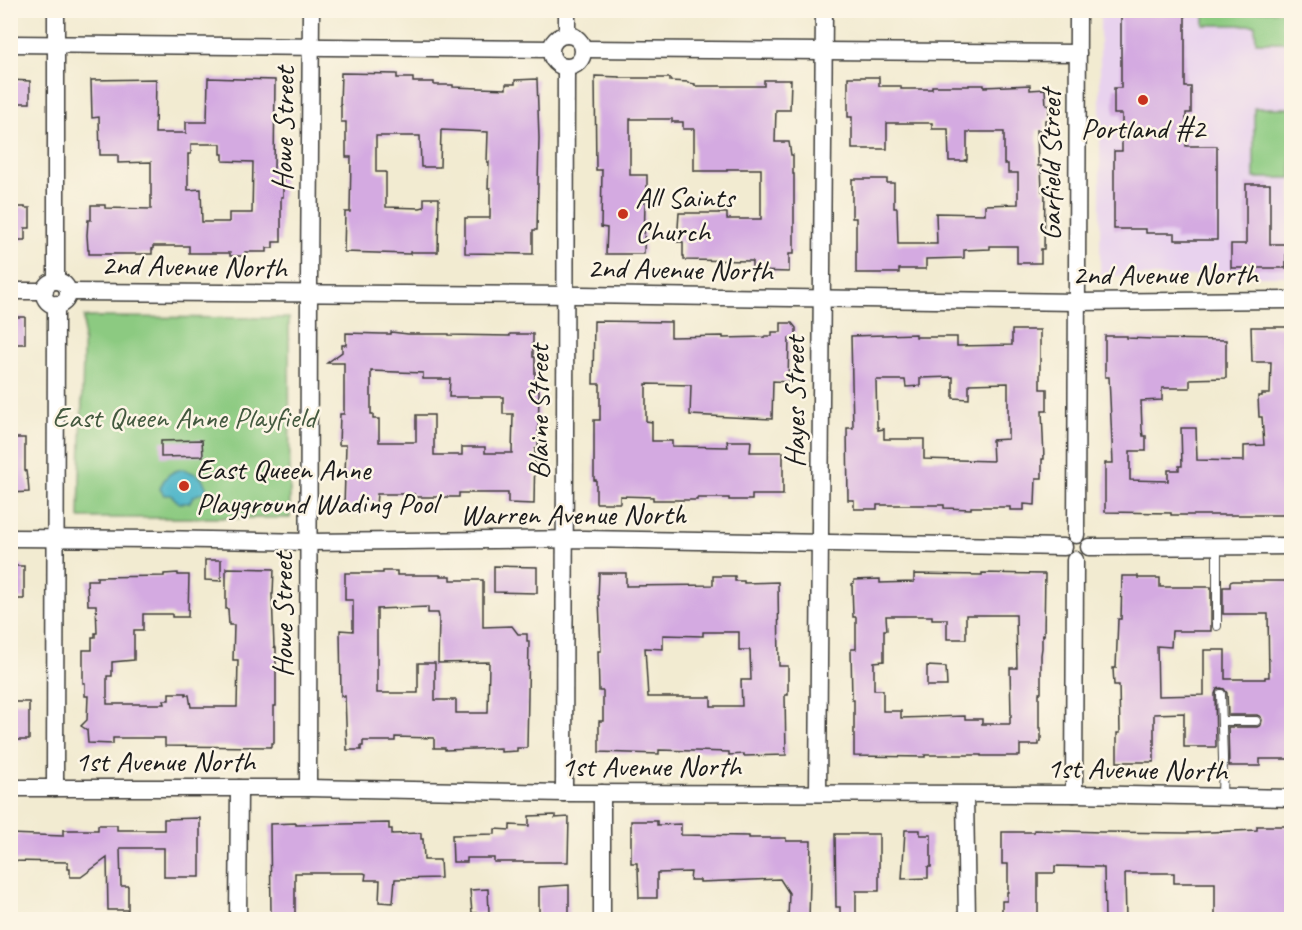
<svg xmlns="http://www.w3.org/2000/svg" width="1302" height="930" viewBox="0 0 1302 930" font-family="Caveat,sans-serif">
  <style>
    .built { fill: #e8d2ee }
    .green { fill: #8cca81; stroke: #54734e; stroke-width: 1.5 }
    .water { fill: #4ab4c8; stroke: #336872; stroke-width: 1.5 }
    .building { fill: #d4aae1; fill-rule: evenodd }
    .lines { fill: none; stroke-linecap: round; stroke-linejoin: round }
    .service-casing { stroke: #3c3b37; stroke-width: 10 }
    .minor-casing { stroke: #3c3b37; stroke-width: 19 }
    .service { stroke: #fff; stroke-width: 8 }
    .minor { stroke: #fff; stroke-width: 16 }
    .poi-dot { fill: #c8321e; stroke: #fcf5e5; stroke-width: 2 }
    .labels { text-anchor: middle; stroke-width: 5; stroke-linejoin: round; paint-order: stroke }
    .poi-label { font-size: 30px; fill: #1c1c1c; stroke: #fcf5e5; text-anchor: start }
    .street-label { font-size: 30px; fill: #1c1c1c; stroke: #fcf5e5 }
    .park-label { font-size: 30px; fill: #43593f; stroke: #fcf5e5 }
  </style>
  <rect width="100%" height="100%" fill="#fcf5e5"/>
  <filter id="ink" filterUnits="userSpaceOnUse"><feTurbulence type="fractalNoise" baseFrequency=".0167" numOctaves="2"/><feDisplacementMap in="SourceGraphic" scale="12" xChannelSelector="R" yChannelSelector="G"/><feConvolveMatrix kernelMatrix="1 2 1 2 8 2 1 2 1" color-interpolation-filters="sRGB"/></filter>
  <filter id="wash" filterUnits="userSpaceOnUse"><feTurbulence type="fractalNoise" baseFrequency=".008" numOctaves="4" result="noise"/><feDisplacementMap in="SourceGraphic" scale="24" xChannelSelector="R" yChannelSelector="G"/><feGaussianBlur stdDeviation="1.35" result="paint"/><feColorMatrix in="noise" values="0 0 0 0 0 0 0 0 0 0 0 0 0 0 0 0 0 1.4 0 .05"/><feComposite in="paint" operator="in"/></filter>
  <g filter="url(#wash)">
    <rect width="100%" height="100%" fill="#f2ebd1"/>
    <!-- built -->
    <rect class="built" x="1100" y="11" width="191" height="265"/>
    <!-- green -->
    <g class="green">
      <path d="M1204,11h87v31h-35l-1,-17h-51z"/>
      <rect x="1254" y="108" width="37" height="70"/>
      <path d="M84,317l205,1 1,200h-211z"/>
    </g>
    <!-- water -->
    <path class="water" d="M183,469c13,5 21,6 24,22l-13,5 -5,7h-10l-8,-8h-7l-4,-6c3,-11 10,-18 23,-20z"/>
    <g id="blocks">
      <!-- building -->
      <g class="building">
        <path d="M1121,10h64v77h6v26h-5v33h31v94h-42v-7h-29v-4h-32v-78h8v-37h-8v-26h7z"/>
        <path d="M341,73l56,1v4h16v4h21v3h19v2l53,2v-5h9v-4l22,-1 2,59 -2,92h-4v24l-68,-1v-35h25v-30h-2l1,-26h-2l1,-30 -47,-2 -1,37h-19l-1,-31h-44v36h10v35l34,1 4,-1v-9h15l-1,54h-28v2l-66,-2 1,-40h5l1,-55h-5v-35h-5v-17h-1z"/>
        <path d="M595,76l25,1v1h50v3l18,1v1l7,1v2h69v-6h27l-1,30h-14l-1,32h14l2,13h2v19h1v80h-5v18l-37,-1v-10l-68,-1v-4h-1v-14h-6l2,-29h48v6h34v-50h-34v2h-33v-42h-11v-7h-11v-3h-42v56h17v23l-2,2 -1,54h-38l1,-26 -6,-1 1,-57h-6z"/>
        <path d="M848,77h31v9h22v3h31v-3h37v-1h15v2l46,-2v5l15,-1 1,16h3v15h-4v10h-8l1,36h3l1,25h3l-1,58h-3v14h-24v-17h-27v3l-26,1v8l-38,1v10h-27v4h-43v-55h-4v-39h35v4h7v25h3l1,36h39l-1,-31 49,1v-9l33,-1v-31h-10v-9h-4v-32h-37v28h-2l1,1h-17l-1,-32h-16v-6h-45v26h-35v-32h-4z"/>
        <path d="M208,78l67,2 -1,91h9v26h-2v45h-8v6h-6v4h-22v4h-15v-3h-41v-7h-36v3h-1v5h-63v-4h-1l-1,-15 1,-15h3v-15h14v3l46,1v-47l-33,1v-8h-18l-1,-38 -7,1 -1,-38 65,-1 -1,54h31v-11h21zM191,144h30v10h2v7l30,1 -1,51h-23v9h-27l-1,-33 -13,1v-36h3z"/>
        <path d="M10,80l20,1v22h-20z"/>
        <path d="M1246,184h24v60h16v24h-55v-24h15z"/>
        <path d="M10,207h15v1h5v20h-5v12h-15z"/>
        <rect x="10" y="317" width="15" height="27"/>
        <path d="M594,321l77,1v15l52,-1v2l42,-1v-1h7v-4h9v-9h11l4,5v10h-7l-1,44 -15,-1 -1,38 -82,-4 1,-30 -45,-1v37l6,1v19h20v5l56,1 -1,-6h24l-1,11h33v43h-31v5h-23v-2h-32v2h-44v-3l-33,-1v7h-24v-23h-2v-60h6v-36h-7z"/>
        <path d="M1251,327h38l-1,43h4v85h-2v36h-2v24h-117v-2l-66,-1v-49h8l-4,-86h-4v-41h22v2l25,1 74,1v38l-36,1v9h-28v12l-21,1 1,28 1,7h3v15h-16v29l38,1v-11h11v-4h3l-1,-38h15l1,32 47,1v-15l20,-1 -2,-28h-3l-1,-21h4v-2h8l1,-32h-19z"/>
        <path d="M1012,330h28v59h7v22h-5l2,48h-2v19h-6l-1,27 -11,-1v6h-14v-3h-39v2l-27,-1v-3h-67v4h-23v-9h-6l-1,-72h6l-2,-92 65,-2v3h41v9l55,-1zM953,377v21l16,1v-15l39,-1v56l-16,1 1,21 -69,-2v-20h-40v-10l-6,1v-3h-1l-1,-47h29l1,7 14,-1v-8z"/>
        <path d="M391,332l17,2h41v1l61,1v-2h23v23h2v33h4l-1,59h-3l-1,55 -26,-1v-10h-49v4h-45v-3h-37l-1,11h-2v6h-16v-5h-14l2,-61h-7l1,-31h4v-51h-17l15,-11v-7h4v-12l36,1h9zM371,371l52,2v6h27l-1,18h54v17h10l-1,39h-27v-6h-23v8h-28v-40h-18v27h-37v-23h-6v-5h-2z"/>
        <path d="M10,438h15v33h1l1,8h1l1,13 -19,1z"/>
        <path d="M202,440l1,16 -42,1v-16z"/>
        <path d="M205,560h16v21l-16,-1z"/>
        <rect x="10" y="566" width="14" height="33"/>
        <path d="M494,566l43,1v26l-43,-1z"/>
        <path d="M226,568l48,1 -1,25h-1l2,53 2,1v58h-2v37h-3v4l-106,-1v-8h-52v6l-25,-1 -1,-13 -6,-4 6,-6 1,-24h-3v-13h-2v-33h9v-13h3v-4h2l-1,-28h-8l-1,-25h10v-3l67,-1v-2l14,-1v2h11l-1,42h-16v-3h-29v16h-9v30l-22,2v14h-5v28h58l-1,-4h5v-7h17v2h3l2,12h46l1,-47h-5l1,-35h-5l-1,-16h-2z"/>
        <path d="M383,571h14v4h43v1h11v4h32v47l29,-1 6,8h9v7h2l-2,107h-10v3l-16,1v-4l-56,2v-2h-11v-10l-39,-1v4h-32v5h-2v4h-14l-2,-54h-4l-1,-66 13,1v-31h-8v-27h38zM428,607v6h10l1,4 -1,46 51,-1 -1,51h-32v-13h-21v-37h-17v30h-41v-84z"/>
        <path d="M599,573h27v13l87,-1v-9h22v5h9v2l34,-1 1,84h9v29h-3l1,60 -42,1v-2l-15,1v-3l-70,-2v4l-60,-2v-31h4v-30h-4l-1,-40h3l-2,-52h-1zM703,632h36v18h11l1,30h-10l1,26h-31v-9h-63l-3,-49 18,1v-14l40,1z"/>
        <path d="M982,573l63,1 -1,61h-2v13l-1,7v38h-2v35h2v14h-2v3h-19v11h-39v-1h-56v2l-71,-1v-56h-2l-1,-51h5v-32h-3l-1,-33 2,-1v-3l26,-1v4l34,-1v-8l68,1zM966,615h50l1,53h-7l1,49h-1v7h-28v-5h-17v-3l-64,2v-7h-18v-21h-9v-28l10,-1v-31h3l-1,-14h46v3h15v20h19z"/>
        <path d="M1122,576h16v2h22v9h51v44h-39l-1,16 -14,-1 1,50 46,-1v-45h21v29h40v-2h4l-1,-63h-45v-27h7v-5l3,-1h59v178h-32v7h-31l-1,-39h29l4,-2 1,-5 -1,-3 -4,-2h-29l-1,-22 -3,-4 -3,-1 -4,1 -2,5 1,53h-32v-34l-30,1v48h-37v-29h3l-1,-48h-5l-1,-17h3l2,-49h3z"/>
        <path d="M927,666l19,1 1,19h-20z"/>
        <rect x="10" y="702" width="19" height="38"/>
        <path d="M555,815v3l14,-1 -1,45h-74v-4h-27v4h-14l-1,-27 43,-1v-5l15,1v-5l19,1v-10z"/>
        <path d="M200,818v59h-36v-29h-44l1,38h7v24h-20l-1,-52 -26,19h-11v-8h-2v-7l-58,-1v-27l53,2v-6h35v-5h19v5h47v-11z"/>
        <path d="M631,821h26v4l24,-1v11l68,1v2h37v3h25l-2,79 -21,-1 1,-26 -9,-14 -80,3v-2h-10l1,-8 -34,1v25h-18l-1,-30h-1v-5h-6z"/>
        <path d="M296,823v2l93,-2v6h3v5l29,-1v6h2l1,21h16l1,18 -46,1 -2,24 -14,-1 1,-22h-15l1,-6 -2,-1h-69v42h-24l-1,-91z"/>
        <path d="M1257,826h35v94h-77v-37h-41v-10h-49l1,47h-21l-1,-52h-3v-1l-46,-1v7h-17v45l-31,2v-3h-5v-16h5v-9h1v-28h-6v-32h32v-2l67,2 85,1 71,-3z"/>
        <path d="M905,830h15v5h11v32h-3v11l-26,1z"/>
        <path d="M835,834h44v57h-23v26h-16v-10h-4z"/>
        <path d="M569,885v33h-30v-31z"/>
        <path d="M488,889l1,24h-17l-2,-23z"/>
      </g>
    </g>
  </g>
  <g filter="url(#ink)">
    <use href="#blocks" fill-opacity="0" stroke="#3c3b37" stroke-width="1.5"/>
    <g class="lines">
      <defs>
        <g id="service">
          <path d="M1217,546v80"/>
          <path d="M1221,694l2,65 -1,37"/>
          <path d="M1222,721h34"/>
        </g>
        <g id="minor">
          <circle cx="567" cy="51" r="16"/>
          <path d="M567,35v-25"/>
          <path d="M10,44l541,5"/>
          <path d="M583,49l495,4"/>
          <path d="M56,281v-271"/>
          <circle cx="56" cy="293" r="12"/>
          <path d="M10,291h35"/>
          <path d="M68,292l513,3 495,7 216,-2"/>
          <path d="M1076,535l2,-525"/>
          <path d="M10,538l145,1 154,3 274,-3 481,8"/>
          <path d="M1089,547l203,-1"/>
          <path d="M10,788h298l256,5 510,1 218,4"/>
          <path d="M55,788l1,-484"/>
          <path d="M308,788l1,-508 2,-270"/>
          <path d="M564,793l2,-726"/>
          <path d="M602,793v127"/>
          <path d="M818,793l6,-783"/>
          <path d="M1074,794l1,-234"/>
          <path d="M965,795l2,125"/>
          <path d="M238,920l1,-132"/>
        </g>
      </defs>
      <!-- service casing -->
      <use href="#service" class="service-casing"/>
      <!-- minor casing -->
      <use href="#minor" class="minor-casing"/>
      <!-- service -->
      <use href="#service" class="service"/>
      <!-- minor -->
      <use href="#minor" class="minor"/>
    </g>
  </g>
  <!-- markers -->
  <g class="poi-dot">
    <circle cx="1143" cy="100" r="6"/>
    <circle cx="623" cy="214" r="6"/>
    <circle cx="184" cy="486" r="6"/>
  </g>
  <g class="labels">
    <!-- poi labels -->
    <g class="poi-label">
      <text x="1143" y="138" text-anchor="middle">Portland #2</text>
      <text x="635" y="207">All Saints<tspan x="635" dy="34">Church</tspan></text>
      <text x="196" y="479">East Queen Anne<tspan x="196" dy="34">Playground Wading Pool</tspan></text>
    </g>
    <!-- street labels -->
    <g class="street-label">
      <text transform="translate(283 129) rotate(-89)" y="10">Howe Street</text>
      <text transform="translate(1050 165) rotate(-90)" y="10">Garfield Street</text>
      <text transform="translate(194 266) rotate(1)" y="10">2nd Avenue North</text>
      <text transform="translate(680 269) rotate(1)" y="10">2nd Avenue North</text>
      <text x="1165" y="284">2nd Avenue North</text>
      <text transform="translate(794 402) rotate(-90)" y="10">Hayes Street</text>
      <text transform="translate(538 412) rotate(-90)" y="10">Blaine Street</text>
      <text x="573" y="524">Warren Avenue North</text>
      <text transform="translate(282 615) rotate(-90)" y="10">Howe Street</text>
      <text x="165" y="771">1st Avenue North</text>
      <text x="651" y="776">1st Avenue North</text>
      <text transform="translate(1137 769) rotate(1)" y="10">1st Avenue North</text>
    </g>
    <!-- park labels -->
    <g class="park-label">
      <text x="184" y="427">East Queen Anne Playfield</text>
    </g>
  </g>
  <!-- margin -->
  <rect width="1302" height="930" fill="none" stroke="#fcf5e5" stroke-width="36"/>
</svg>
